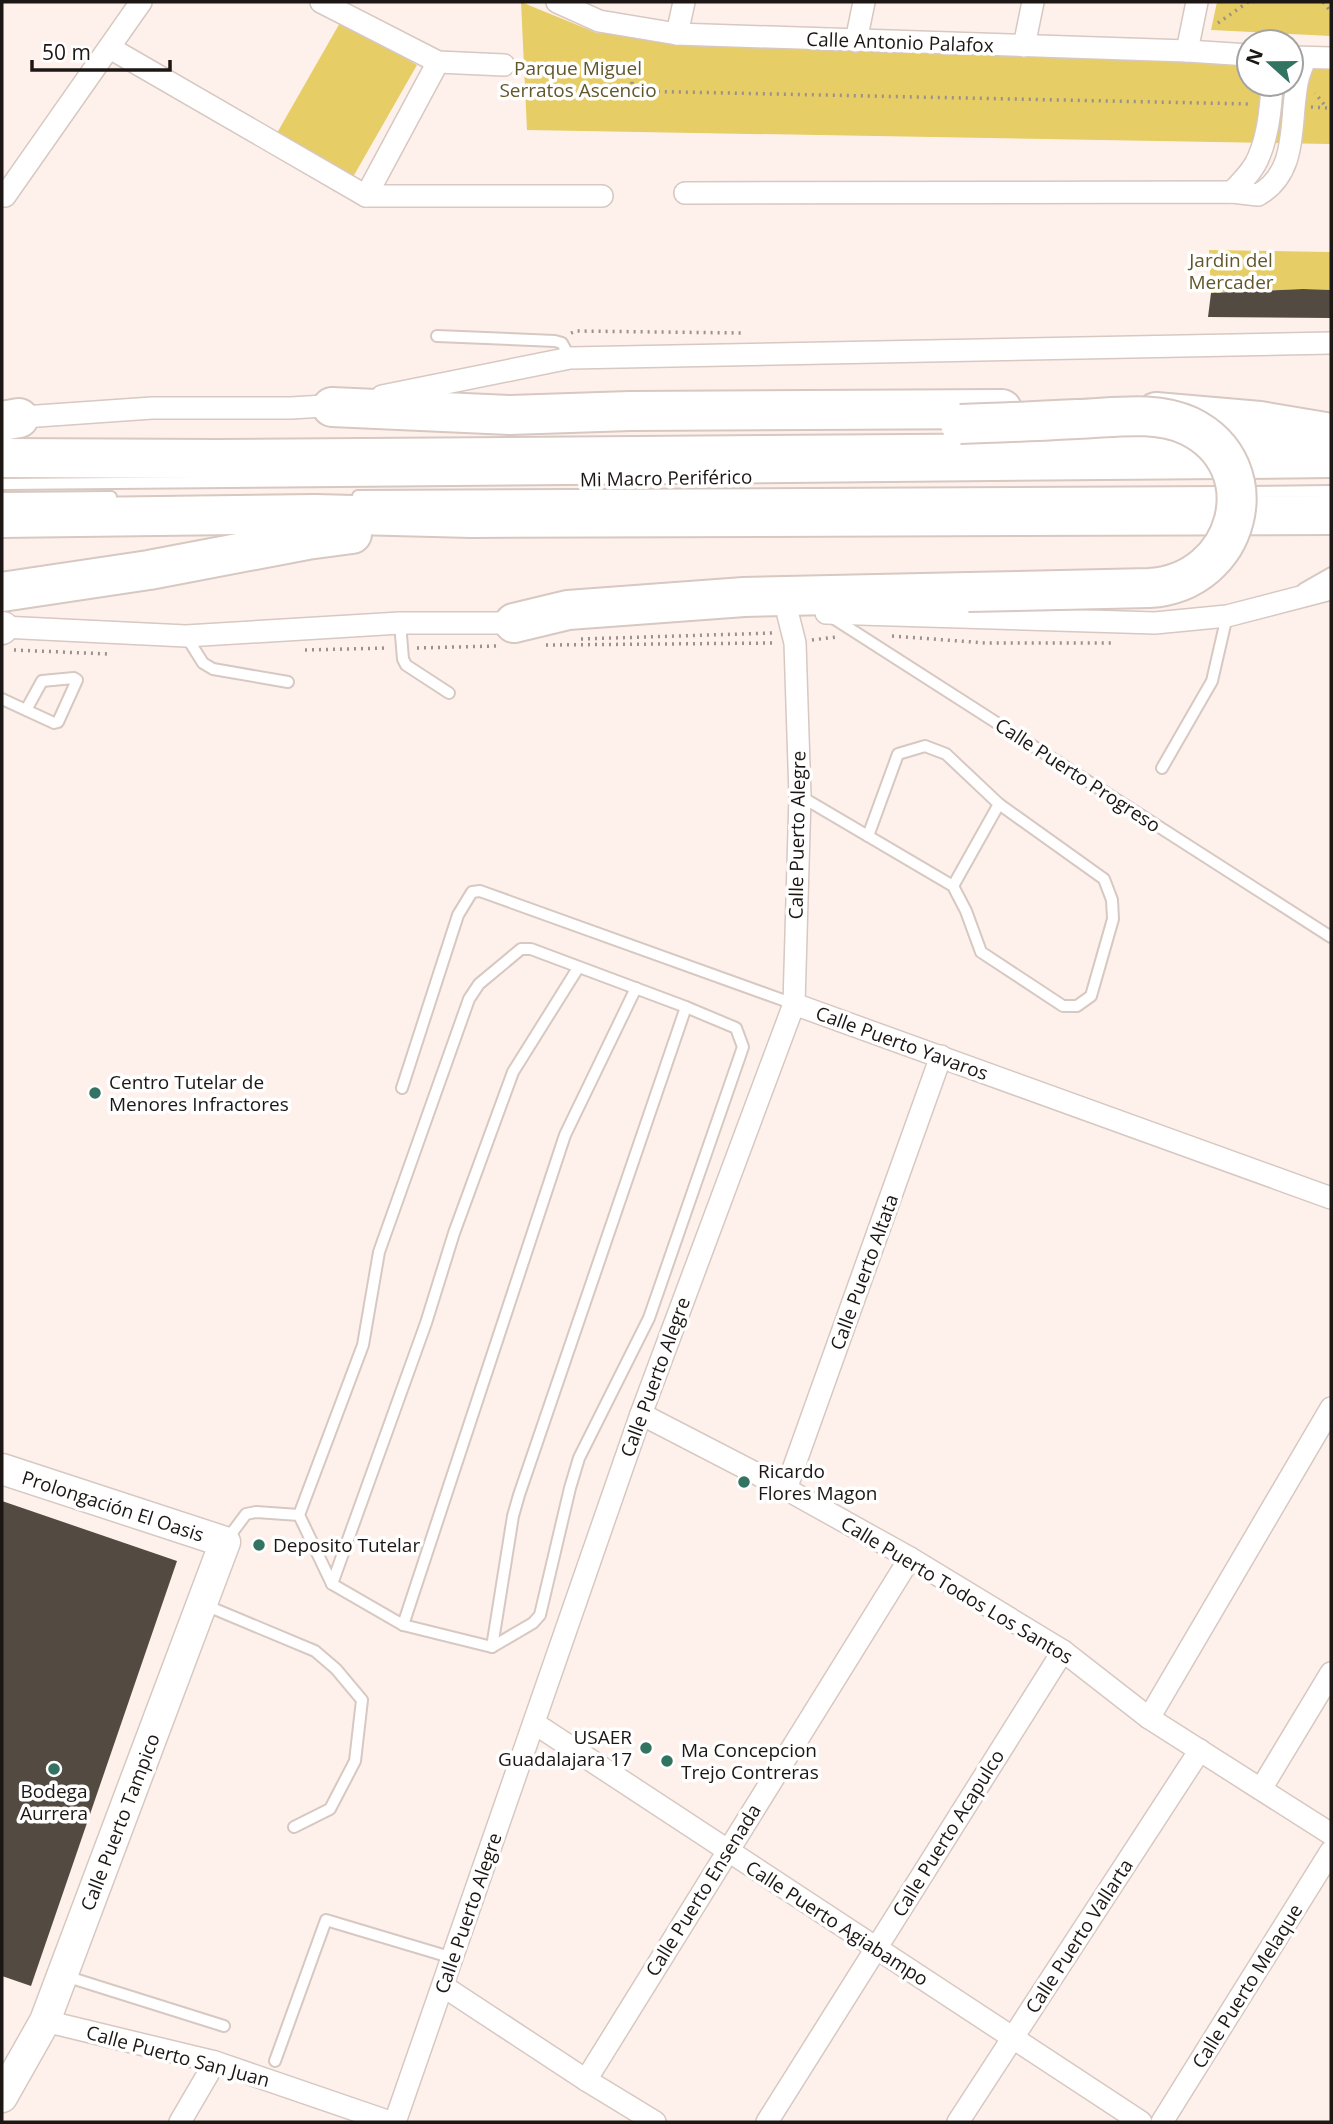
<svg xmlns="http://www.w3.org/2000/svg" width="1333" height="2124" viewBox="0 0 1333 2124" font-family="'Open Sans',sans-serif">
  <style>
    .green { fill: #e6cd66 }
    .building { fill: #534a41 }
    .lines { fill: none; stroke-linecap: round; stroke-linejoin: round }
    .lane-casing { stroke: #d7c8c1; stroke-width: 14 }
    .street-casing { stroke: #d7c8c1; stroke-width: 24 }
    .secondary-casing { stroke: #d7c8c1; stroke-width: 33 }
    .highway-casing { stroke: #d7c8c1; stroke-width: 42 }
    .path { stroke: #9a908c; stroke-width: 3.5; stroke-dasharray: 2 5; stroke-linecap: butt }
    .lane { stroke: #fff; stroke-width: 10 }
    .street { stroke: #fff; stroke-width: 21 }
    .secondary { stroke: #fff; stroke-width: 30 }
    .highway { stroke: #fff; stroke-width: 38 }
    .highway-bridge-casing { stroke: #d7c8c1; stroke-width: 42; stroke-linecap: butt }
    .highway-bridge { stroke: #fff; stroke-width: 38 }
    .poi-dot { fill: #337362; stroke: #fff; stroke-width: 2.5 }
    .labels { text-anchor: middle; stroke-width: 7; stroke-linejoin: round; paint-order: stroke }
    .street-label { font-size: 19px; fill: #1c1715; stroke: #fff }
    .park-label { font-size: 19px; fill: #62572b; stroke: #fff }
    .poi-label { font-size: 19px; fill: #1c1715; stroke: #fff; text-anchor: start }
  </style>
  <rect width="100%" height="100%" fill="#fef1ec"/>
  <!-- green -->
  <g class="green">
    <path d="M521,2l76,31 652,32v19h42v-17l40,2v75l-804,-14z"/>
    <path d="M1217,2h114v34l-120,-6z"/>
    <path d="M341,21l76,44 -64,112 -76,-44z"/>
    <path d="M1209,250l122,2v38l-28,-1 -92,4z"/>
  </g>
  <!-- building -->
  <g class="building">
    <path d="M1303,289l28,1v28l-123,-1 3,-24z"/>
    <path d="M2,1501l175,60 -146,425 -29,-10z"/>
  </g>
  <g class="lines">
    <defs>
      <g id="lane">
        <path d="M437,336l118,5 7,2 8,15"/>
        <path d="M1240,473l91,-1"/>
        <path d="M2,484l1221,-11"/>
        <path d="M1244,492l87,-1"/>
        <path d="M358,496l869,-4"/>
        <path d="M2,498l109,-1"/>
        <path d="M1303,589l28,-16"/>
        <path d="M830,616l501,321"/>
        <path d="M400,623l3,36 3,6 43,28"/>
        <path d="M186,636l17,27 10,6 75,13"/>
        <path d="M2,699l52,24 4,-1 19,-42 -3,-2 -32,3 -16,29"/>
        <path d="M1162,768l50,-87 15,-65"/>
        <path d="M800,796l153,90 13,25 15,41 82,54h14l14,-10 22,-77 -1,-19 -8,-21 -105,-75 -46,82"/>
        <path d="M868,836l30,-82 27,-8 21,8 53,50"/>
        <path d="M521,949h10l155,58 50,21 7,19 -94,271 -70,140 -9,30 -30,127 -7,8 -41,24 -89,-22 -71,-41 -33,-69 64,-170 16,-93 90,-253 10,-15z"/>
        <path d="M402,1088l56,-173 14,-23 8,-1 314,113"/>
        <path d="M225,1542l21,-28 10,-2 43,3"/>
        <path d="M332,1584l94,-261 28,-90 59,-161 65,-104"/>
        <path d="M205,1605l110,46 21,18 26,31 -7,61 -25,48 -36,18"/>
        <path d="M403,1625l162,-490 71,-147"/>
        <path d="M492,1647l21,-131 6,-21 167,-488"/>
        <path d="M65,1976l159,50"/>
        <path d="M275,2061l51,-141 127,38"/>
      </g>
      <g id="street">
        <path d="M321,2l117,60 66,3"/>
        <path d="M557,2l42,19 78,13 510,17 62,4"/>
        <path d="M677,34l7,-32"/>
        <path d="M856,41l8,-39"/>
        <path d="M1024,46l9,-44"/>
        <path d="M110,48l256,148h236"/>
        <path d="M1187,51l10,-49"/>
        <path d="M1293,57l38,1"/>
        <path d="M1232,192c10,-11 22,-22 27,-36 9,-21 12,-49 13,-72"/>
        <path d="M685,193l547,-1 26,3c39,-22 32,-67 38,-105 1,-11 5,-22 10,-32"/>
        <path d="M2,196h3l136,-194"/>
        <path d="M366,196l72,-134"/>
        <path d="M382,396l188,-38 761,-15"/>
        <path d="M9,418l143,-10h139l49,-3"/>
        <path d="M826,613l329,10 72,-7 104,-27"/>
        <path d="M2,627l184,9 214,-13h125"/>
        <path d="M794,1004l537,194"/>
        <path d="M641,1414l145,75 124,69 153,93 86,67 182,116"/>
        <path d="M786,1489l155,-433"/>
        <path d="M1149,1718l182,-310"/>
        <path d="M534,1723l607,399"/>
        <path d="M1261,1789l70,-116"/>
        <path d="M443,1986l143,94 69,42"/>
        <path d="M45,2021l170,41 175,60"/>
        <path d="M586,2080l324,-522"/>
        <path d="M180,2122l35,-60"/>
        <path d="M395,2122l246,-708 153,-410 6,-208 -5,-153 -7,-28"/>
        <path d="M767,2122l296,-471"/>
        <path d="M958,2122l242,-372"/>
        <path d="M1162,2122l169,-271"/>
      </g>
      <g id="secondary">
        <path d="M2,629l1,-2"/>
        <path d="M2,1469l223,73 -180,479 -43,76"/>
      </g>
      <g id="highway">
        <path d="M332,407l178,8 120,-4 372,-2"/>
        <path d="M1156,412l104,9 71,12"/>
        <path d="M2,421l17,-3"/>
        <path d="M2,458l216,1 1113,-8"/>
        <path d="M2,518l313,-4 157,4 859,-3"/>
        <path d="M2,592l147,-22 158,-30 45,-6"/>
        <path d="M514,623l54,-13 176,-13 224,-5"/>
      </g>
    </defs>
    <!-- lane casing -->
    <use href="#lane" class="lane-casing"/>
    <!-- street casing -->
    <use href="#street" class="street-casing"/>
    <!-- secondary casing -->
    <use href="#secondary" class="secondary-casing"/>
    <!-- highway casing -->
    <use href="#highway" class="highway-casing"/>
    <!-- path -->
    <g class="path">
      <path d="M1323,2l8,10"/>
      <path d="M1218,23l30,-21"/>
      <path d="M533,71l99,5v15l619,13"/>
      <path d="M1311,107l16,1 -12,-15"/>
      <path d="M571,333l5,-2 166,2"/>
      <path d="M892,636l94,7h129"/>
      <path d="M581,639l192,-6"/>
      <path d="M812,640l24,-3"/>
      <path d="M546,645l230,-2"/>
      <path d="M417,648l79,-2"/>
      <path d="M14,650l94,4"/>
      <path d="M305,650l83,-2"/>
    </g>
    <!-- lane -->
    <use href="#lane" class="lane"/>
    <!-- street -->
    <use href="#street" class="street"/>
    <!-- secondary -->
    <use href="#secondary" class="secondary"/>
    <!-- highway -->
    <use href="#highway" class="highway"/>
    <defs>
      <path id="highway-bridge" d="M960,424c39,-1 78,-3 117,-5 36,-1 78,-9 112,7 82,40 51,157 -40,162l-181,4"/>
    </defs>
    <!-- highway-bridge casing -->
    <use href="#highway-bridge" class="highway-bridge-casing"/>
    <!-- highway-bridge -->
    <use href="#highway-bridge" class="highway-bridge"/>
  </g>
  <!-- markers -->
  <g class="poi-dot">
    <circle cx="95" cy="1093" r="7"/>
    <circle cx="744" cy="1482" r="7"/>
    <circle cx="259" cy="1545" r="7"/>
    <circle cx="646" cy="1748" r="7"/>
    <circle cx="667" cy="1761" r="7"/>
    <circle cx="54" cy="1769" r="7"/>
  </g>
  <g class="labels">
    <!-- street labels -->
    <g class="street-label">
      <text transform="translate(900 42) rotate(2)" y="7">Calle Antonio Palafox</text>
      <text transform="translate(666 478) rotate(-1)" y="7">Mi Macro Periférico</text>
      <text transform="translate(1078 775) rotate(33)" y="7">Calle Puerto Progreso</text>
      <text transform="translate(797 835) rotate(-89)" y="7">Calle Puerto Alegre</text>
      <text transform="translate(902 1043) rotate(20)" y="7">Calle Puerto Yavaros</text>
      <text transform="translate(864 1272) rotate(-70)" y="7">Calle Puerto Altata</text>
      <text transform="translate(655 1377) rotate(-70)" y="7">Calle Puerto Alegre</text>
      <text transform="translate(113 1506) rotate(18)" y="7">Prolongación El Oasis</text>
      <text transform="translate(957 1590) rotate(31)" y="7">Calle Puerto Todos Los Santos</text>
      <text transform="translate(120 1822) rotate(-69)" y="7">Calle Puerto Tampico</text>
      <text transform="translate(948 1833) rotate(-58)" y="7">Calle Puerto Acapulco</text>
      <text transform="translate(703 1890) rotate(-58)" y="7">Calle Puerto Ensenada</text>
      <text transform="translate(468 1913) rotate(-71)" y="7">Calle Puerto Alegre</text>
      <text transform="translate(837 1923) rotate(33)" y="7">Calle Puerto Agiabampo</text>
      <text transform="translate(1079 1936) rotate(-57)" y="7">Calle Puerto Vallarta</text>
      <text transform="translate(1247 1986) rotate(-58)" y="7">Calle Puerto Melaque</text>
      <text transform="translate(178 2056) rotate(15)" y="7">Calle Puerto San Juan</text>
    </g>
    <!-- park labels -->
    <g class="park-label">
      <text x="578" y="75">Parque Miguel<tspan x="578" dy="22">Serratos Ascencio</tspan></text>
      <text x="1231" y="267">Jardin del<tspan x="1231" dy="22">Mercader</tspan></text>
    </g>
    <!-- poi labels -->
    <g class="poi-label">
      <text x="109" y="1089">Centro Tutelar de<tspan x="109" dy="22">Menores Infractores</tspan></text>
      <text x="758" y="1478">Ricardo<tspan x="758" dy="22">Flores Magon</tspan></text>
      <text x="273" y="1552">Deposito Tutelar</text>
      <text x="632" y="1744" text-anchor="end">USAER<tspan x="632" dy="22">Guadalajara 17</tspan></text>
      <text x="681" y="1757">Ma Concepcion<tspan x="681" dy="22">Trejo Contreras</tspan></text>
      <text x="54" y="1798" text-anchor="middle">Bodega<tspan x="54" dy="22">Aurrera</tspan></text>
    </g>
  </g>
  <!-- border -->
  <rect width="1333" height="2124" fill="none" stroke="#1c1715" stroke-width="7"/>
  <!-- north arrow -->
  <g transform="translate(1270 63) rotate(291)"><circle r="33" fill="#ffffff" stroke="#a4a2a1" stroke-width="2"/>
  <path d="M0-5L12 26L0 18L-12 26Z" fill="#337362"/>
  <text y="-10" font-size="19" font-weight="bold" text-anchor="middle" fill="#1c1715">N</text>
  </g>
  <!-- scale -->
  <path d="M32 60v10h138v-10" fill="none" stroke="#1c1715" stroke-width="3.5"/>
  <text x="42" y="60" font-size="21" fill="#1c1715" stroke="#ffffff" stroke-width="5" paint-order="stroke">50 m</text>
</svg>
